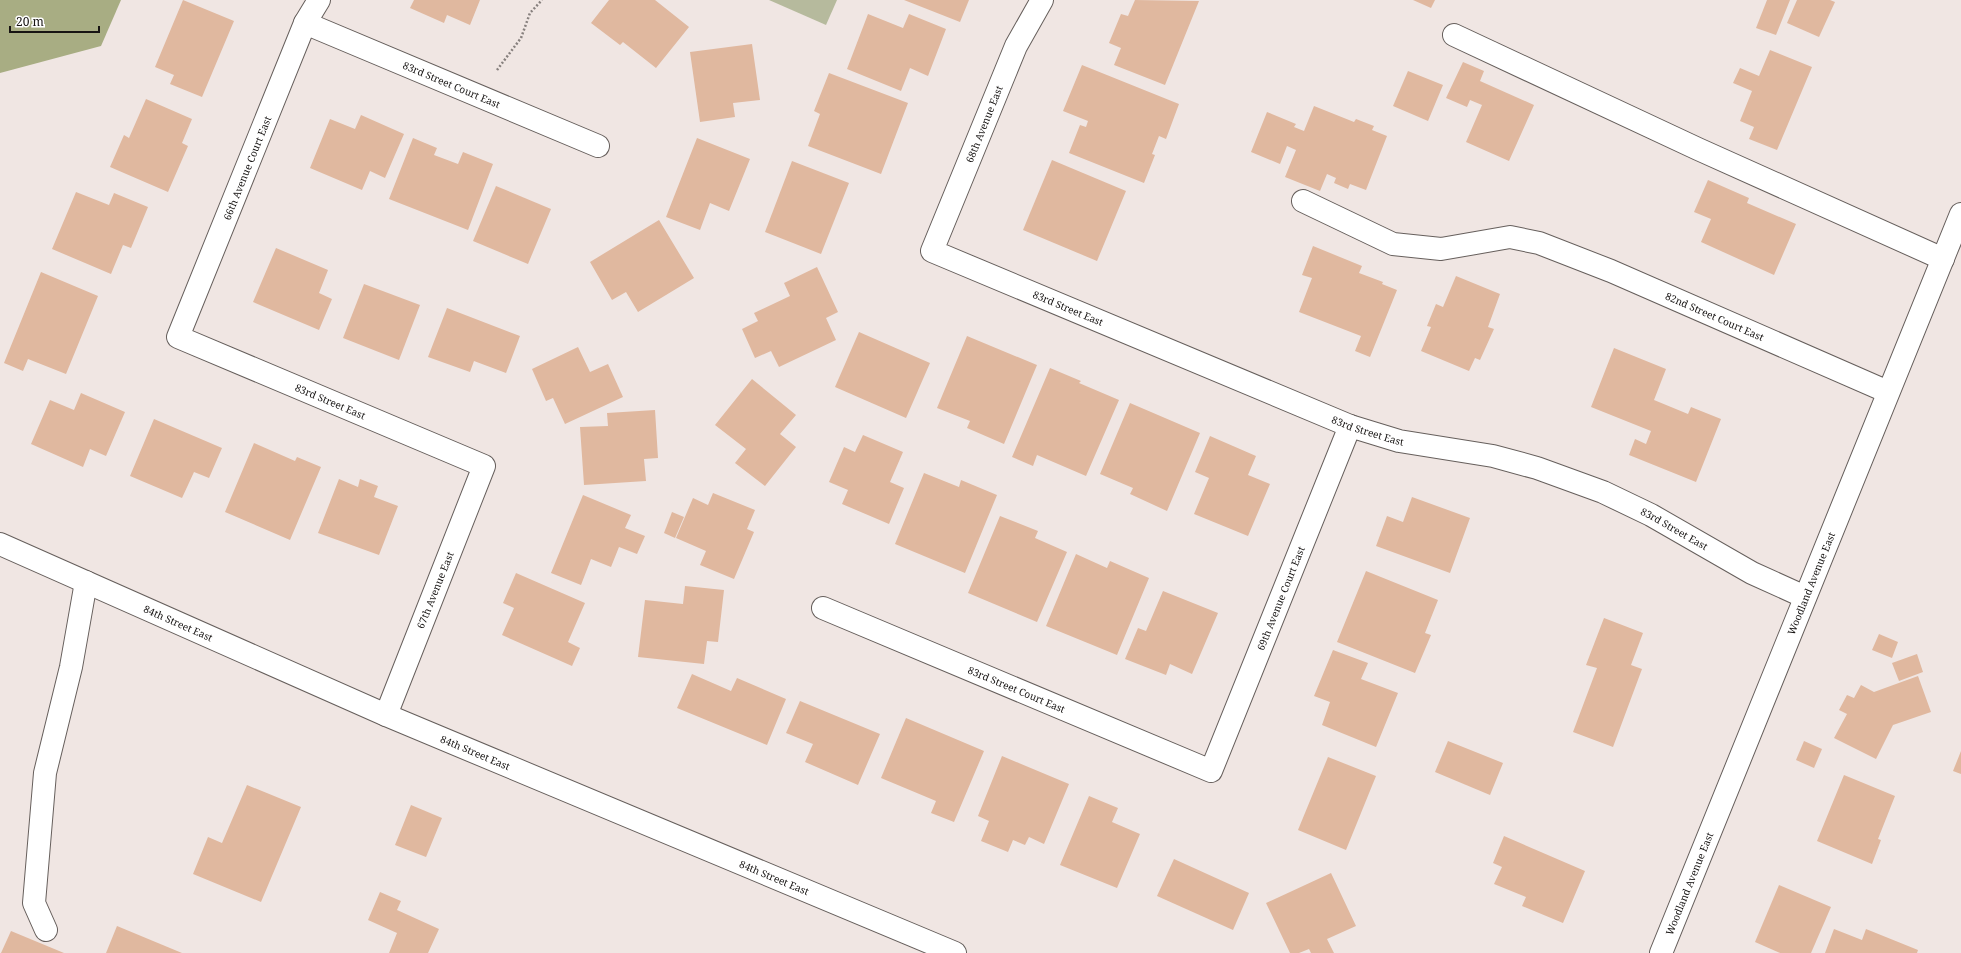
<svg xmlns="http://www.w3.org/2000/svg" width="1961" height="953" viewBox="0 0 1961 953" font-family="'Noto Serif',serif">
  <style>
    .green { fill: #b6ba9d }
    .forest { fill: #a8ad83 }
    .building { fill: #e0b89f }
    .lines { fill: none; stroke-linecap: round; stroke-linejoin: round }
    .minor-casing { stroke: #665f5c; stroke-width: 24 }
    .path { stroke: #87807e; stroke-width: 2.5; stroke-dasharray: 2 2; stroke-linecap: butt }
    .minor { stroke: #fff; stroke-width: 22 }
    .labels { text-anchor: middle; stroke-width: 3.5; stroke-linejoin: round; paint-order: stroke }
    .street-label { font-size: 10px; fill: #171413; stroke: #fff }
  </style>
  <rect width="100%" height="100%" fill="#f0e6e3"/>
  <!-- green -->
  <path class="green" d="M769,0h68l-11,25z"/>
  <!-- forest -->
  <path class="forest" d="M0,0h121l-20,46 -101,27z"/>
  <!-- building -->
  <g class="building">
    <path d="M183,0l51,21 -32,76 -32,-13 4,-9 -19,-8z"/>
    <path d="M414,0h66l-10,25 -23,-10 -3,8 -34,-15z"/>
    <path d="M609,0h46l34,27 -33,41 -33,-26 -3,3 -29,-22z"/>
    <path d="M904,0h65l-9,22z"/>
    <path d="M1135,0l64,1 -34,84 -51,-20 7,-17 -12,-5 12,-29 7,2z"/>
    <path d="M1413,0h22l-4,8z"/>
    <path d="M1767,0h23l-14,35 -20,-7z"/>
    <path d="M1797,0h33l5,2 -16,35 -32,-14z"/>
    <path d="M868,14l35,14 6,-14 37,15 -18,47 -18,-8 -9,23 -54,-22z"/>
    <path d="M752,44l8,56 -27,3 2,14 -35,5 -10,-70z"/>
    <path d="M1770,50l42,17 -35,83 -28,-11 5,-12 -14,-6 12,-30 -19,-8 7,-15 19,8z"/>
    <path d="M1463,62l21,9 -4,10 54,24 -25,56 -43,-19 16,-37 -12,-5 -3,7 -21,-9z"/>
    <path d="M1082,65l97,39 -13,35 -7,-3 -7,18 3,1 -11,28 -75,-30 11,-28 6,2 2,-6 -25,-10z"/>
    <path d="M1408,71l35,14 -15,36 -35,-15z"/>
    <path d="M829,73l79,30 -27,71 -73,-28 12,-32 -6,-3z"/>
    <path d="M146,99l46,20 -10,24 6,3 -20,46 -58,-25 14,-32 5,3z"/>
    <path d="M1314,106l40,16 2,-3 18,7 -2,4 15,6 -21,54 -16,-6 -2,5 -14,-6 2,-5 -9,-4 -7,17 -35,-14 11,-27 -9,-4 -7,18 -29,-12 16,-40 29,12 -2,3 10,4z"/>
    <path d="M361,115l43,19 -19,44 -15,-7 -8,19 -52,-22 20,-49 25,10z"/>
    <path d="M413,138l24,10 -3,7 24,9 5,-12 30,12 -25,66 -79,-31z"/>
    <path d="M697,138l53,21 -21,52 -19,-8 -10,27 -34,-13z"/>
    <path d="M1052,160l74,31 -29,70 -74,-31z"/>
    <path d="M792,161l57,22 -28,71 -56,-22z"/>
    <path d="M1708,180l41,18 -2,5 49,21 -22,51 -73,-33 10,-23 -17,-7z"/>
    <path d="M496,186l55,23 -23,55 -55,-23z"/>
    <path d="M76,192l33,13 5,-12 34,14 -17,41 -8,-3 -12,29 -59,-25z"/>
    <path d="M659,220l35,58 -56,34 -12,-20 -14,8 -22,-38z"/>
    <path d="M1313,246l49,20 -3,7 24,9 -1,2 15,6 -27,67 -15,-6 6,-15 -62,-24 13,-34 -10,-3z"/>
    <path d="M276,248l52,22 -9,23 13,6 -13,31 -66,-28z"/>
    <path d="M817,267l21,45 -12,6 10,22 -57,27 -8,-16 -16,7 -13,-29 16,-8 -4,-8 36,-17 -6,-13z"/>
    <path d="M41,272l57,24 -32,78 -38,-15 -5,12 -19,-8z"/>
    <path d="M1456,276l44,18 -12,33 6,2 -14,31 -5,-2 -6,13 -48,-20 10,-24 -4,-1 9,-22 7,3z"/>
    <path d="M364,284l56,21 -21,55 -56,-22z"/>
    <path d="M447,308l73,28 -14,37 -32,-12 -4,11 -42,-15z"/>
    <path d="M859,332l71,31 -24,55 -71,-31z"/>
    <path d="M967,336l70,29 -33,79 -37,-16 3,-7 -33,-13z"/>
    <path d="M578,347l12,25 18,-8 15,33 -58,27 -12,-26 -7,3 -14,-32z"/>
    <path d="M1614,348l52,21 -12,31 34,14 3,-7 30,12 -25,63 -67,-27 6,-16 11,5 5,-13 -60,-24z"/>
    <path d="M1050,368l31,13 -2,2 40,17 -33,76 -49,-21 -4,11 -21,-9z"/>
    <path d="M752,379l44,36 -16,19 16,13 -31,39 -30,-23 11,-14 -31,-24z"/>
    <path d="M81,393l44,19 -19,44 -16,-7 -7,18 -52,-23 19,-44 24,10z"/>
    <path d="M1130,403l70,30 -33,78 -37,-17 3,-6 -33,-14z"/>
    <path d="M655,410l3,48 -14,1 2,22 -62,4 -4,-58 28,-1 -1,-13z"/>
    <path d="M154,419l68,29 -13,30 -15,-6 -12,26 -52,-22z"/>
    <path d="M863,435l40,17 -13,30 14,6 -15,36 -47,-20 6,-14 -19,-8 15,-35 11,5z"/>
    <path d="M1210,436l46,20 -8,19 22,9 -22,52 -54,-22 15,-36 -14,-6z"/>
    <path d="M254,443l41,18 2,-4 24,10 -31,73 -65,-28z"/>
    <path d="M924,473l35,14 2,-7 36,15 -32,78 -70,-29z"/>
    <path d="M339,479l19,8 2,-8 18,7 -4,11 24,9 -19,49 -61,-22z"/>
    <path d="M713,493l42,17 -8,19 7,3 -20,47 -34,-14 6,-14 -30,-13 17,-40 15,7z"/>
    <path d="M583,495l48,20 -6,13 20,8 -8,18 -18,-7 -8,20 -20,-8 -10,26 -30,-12z"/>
    <path d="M1412,497l58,21 -20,55 -74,-27 11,-30 16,6z"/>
    <path d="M672,512l12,5 -9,21 -11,-5z"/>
    <path d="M1000,516l38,15 -3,7 32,14 -30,70 -69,-29z"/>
    <path d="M1076,554l31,14 3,-7 39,17 -32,77 -71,-29z"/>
    <path d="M1366,571l72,29 -13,33 6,2 -16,38 -78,-31z"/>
    <path d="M516,573l69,30 -17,39 12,6 -8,18 -70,-31 12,-27 -11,-5z"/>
    <path d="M685,586l39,4 -6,52 -11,-1 -3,23 -66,-7 7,-57 38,4z"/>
    <path d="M1163,591l55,22 -26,61 -22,-10 -4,11 -41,-16 13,-31 8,3z"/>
    <path d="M1604,618l39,15 -12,32 11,4 -29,78 -40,-15 24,-64 -11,-3z"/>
    <path d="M1879,634l19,8 -6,16 -20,-8z"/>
    <path d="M1333,650l35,13 -7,16 37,14 -22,54 -54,-22 8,-23 -16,-6z"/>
    <path d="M1917,654l6,18 -24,9 -7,-18z"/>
    <path d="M692,674l39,17 6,-13 49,21 -19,46 -90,-37z"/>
    <path d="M1918,676l13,36 -38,13 -17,34 -42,-21 13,-24 -8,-4 8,-15 7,3 7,-13 13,7z"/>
    <path d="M800,701l80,33 -22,51 -53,-23 8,-18 -27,-11z"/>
    <path d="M906,718l78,33 -30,71 -23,-9 5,-12 -55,-23z"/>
    <path d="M1448,741l55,22 -13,32 -55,-23z"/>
    <path d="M1804,741l18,8 -8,19 -18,-8z"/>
    <path d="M1961,751v23l-8,-3z"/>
    <path d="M1002,756l67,28 -25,60 -15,-7 -4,8 -12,-5 -5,12 -27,-11 8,-20 -11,-5z"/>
    <path d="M1328,757l48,19 -30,74 -48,-20z"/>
    <path d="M1844,775l51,21 -17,43 3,1 -9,24 -55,-23z"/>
    <path d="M247,785l54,22 -40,95 -68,-28 15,-37 14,6z"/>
    <path d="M1089,796l29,12 -6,14 28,12 -23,54 -57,-23z"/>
    <path d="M411,805l31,13 -16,39 -31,-12z"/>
    <path d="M1504,836l81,35 -22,52 -41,-17 4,-9 -32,-13 8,-17 -9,-4z"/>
    <path d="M1174,859l75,34 -16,37 -76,-34z"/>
    <path d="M1331,873l25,53 -29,13 7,14h-23l-2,-4 -10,4h-9l-24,-50z"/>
    <path d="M1779,885l52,22 -20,46h-31l-25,-11z"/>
    <path d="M380,892l21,9 -4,9 42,19 -11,24h-39l8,-20 -29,-13z"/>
    <path d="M117,926l65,27h-76z"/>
    <path d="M1834,929l28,11 4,-11 52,21 -1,3h-92z"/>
    <path d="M11,931l53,22h-63z"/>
  </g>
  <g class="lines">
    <defs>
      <g id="minor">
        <path id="s1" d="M319,0l-14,23 -127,314 306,129 -98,249"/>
        <path id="s2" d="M1042,0l-26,46 -84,205 418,175 49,15 94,15 44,12 66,24 48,23 101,58 53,24"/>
        <path id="s3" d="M305,23l293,123"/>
        <path d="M1454,35l244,114 245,110"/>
        <path id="s4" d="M1303,201l90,43 48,5 69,-12 29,6 72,28 277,121"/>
        <path id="s5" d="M0,544l386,171 569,238"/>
        <path id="s6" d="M823,608l388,163 139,-345"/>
        <path d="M46,930l-12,-27 11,-130 26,-106 15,-85"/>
        <path id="s7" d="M1661,953l300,-739"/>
      </g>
    </defs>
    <!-- minor casing -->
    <use href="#minor" class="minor-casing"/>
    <!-- path -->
    <path class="path" d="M497,70l24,-32 9,-25 12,-13"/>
    <!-- minor -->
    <use href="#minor" class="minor"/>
  </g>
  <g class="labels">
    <!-- street labels -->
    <g class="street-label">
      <text dy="4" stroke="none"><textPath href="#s3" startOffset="159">83rd Street Court East</textPath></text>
      <text transform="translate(984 124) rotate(-68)" y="4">68th Avenue East</text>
      <text transform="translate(247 168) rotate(-68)" y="4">66th Avenue Court East</text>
      <text dy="4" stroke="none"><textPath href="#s2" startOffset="422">83rd Street East</textPath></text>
      <text dy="4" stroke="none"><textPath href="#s4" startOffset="438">82nd Street Court East</textPath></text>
      <text dy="4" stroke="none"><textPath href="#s1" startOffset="531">83rd Street East</textPath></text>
      <text dy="4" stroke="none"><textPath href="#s2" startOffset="746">83rd Street East</textPath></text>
      <text dy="4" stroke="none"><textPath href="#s2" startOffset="1070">83rd Street East</textPath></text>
      <text dy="4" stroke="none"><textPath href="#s7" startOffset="399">Woodland Avenue East</textPath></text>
      <text transform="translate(435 590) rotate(-68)" y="4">67th Avenue East</text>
      <text dy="4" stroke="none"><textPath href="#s6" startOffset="607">69th Avenue Court East</textPath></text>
      <text dy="4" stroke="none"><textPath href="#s5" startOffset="195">84th Street East</textPath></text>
      <text dy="4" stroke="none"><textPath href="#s6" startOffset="210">83rd Street Court East</textPath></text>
      <text dy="4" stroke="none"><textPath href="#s5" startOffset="519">84th Street East</textPath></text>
      <text dy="4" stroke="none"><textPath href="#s5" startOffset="843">84th Street East</textPath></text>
      <text dy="4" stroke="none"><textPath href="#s7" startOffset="75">Woodland Avenue East</textPath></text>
    </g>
  </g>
  <!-- scale -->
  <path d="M10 26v6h89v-6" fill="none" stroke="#171413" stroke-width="2"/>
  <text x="16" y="26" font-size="12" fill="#171413" stroke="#ffffff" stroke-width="3" paint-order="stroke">20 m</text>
</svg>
